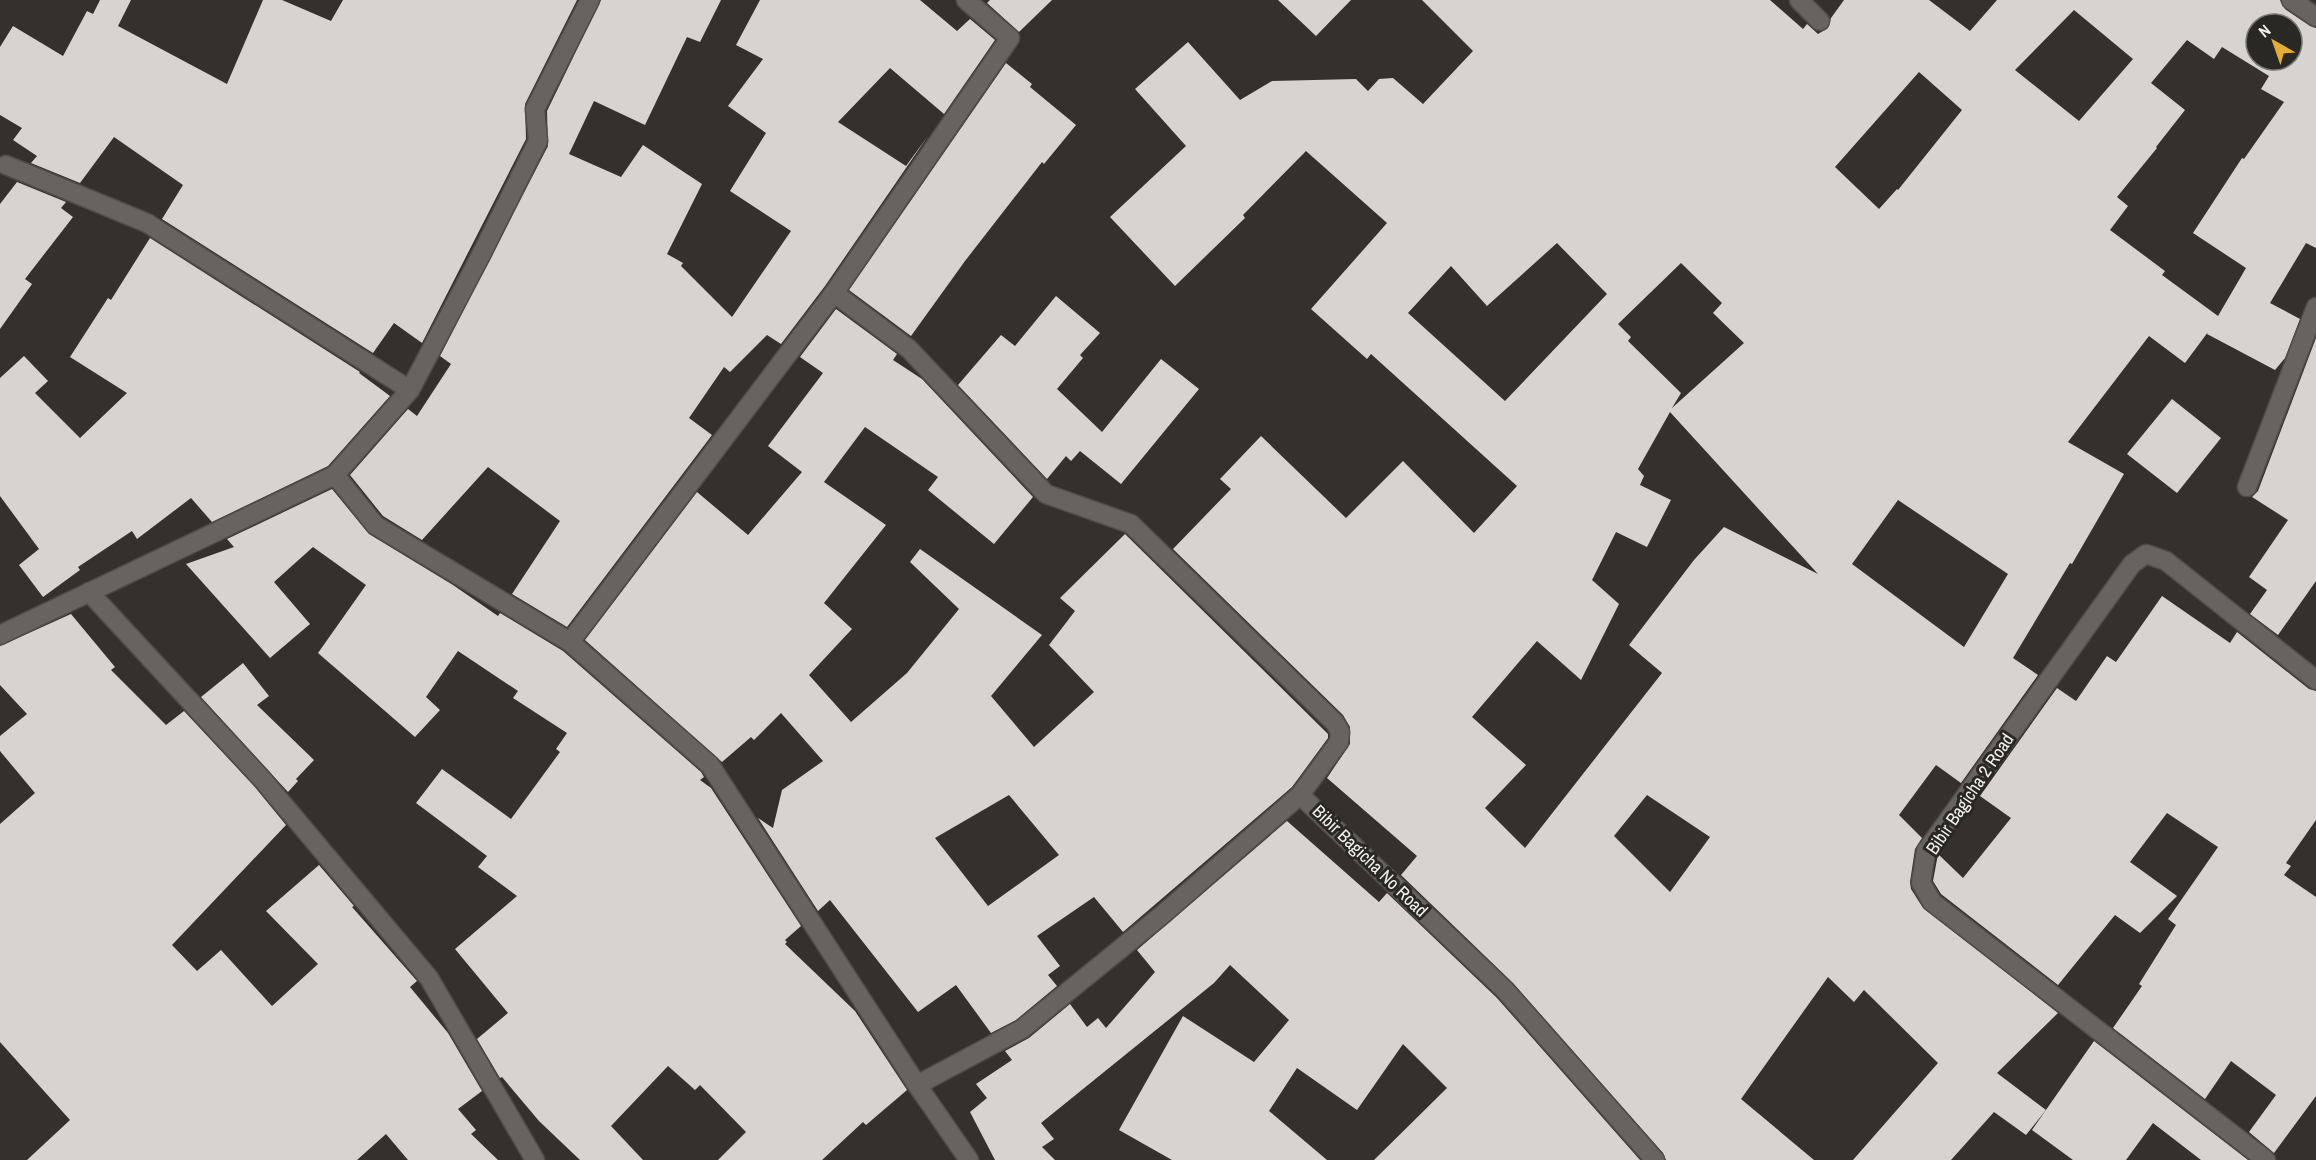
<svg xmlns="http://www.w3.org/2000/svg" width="2316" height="1160" viewBox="0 0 2316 1160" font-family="'Archivo Narrow',sans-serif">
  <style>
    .building { fill: #d7d4cf; fill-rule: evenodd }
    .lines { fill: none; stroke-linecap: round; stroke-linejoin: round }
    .minor-casing { stroke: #4f4d4a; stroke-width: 21 }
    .minor { stroke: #676460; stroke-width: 18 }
    .labels { text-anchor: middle; stroke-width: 6; stroke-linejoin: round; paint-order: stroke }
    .street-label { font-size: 18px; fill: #f3f1ee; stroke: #2a2824 }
  </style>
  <rect width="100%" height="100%" fill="#34312d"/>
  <!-- building -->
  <g class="building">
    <path d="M100,0h31l-13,26 109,58 36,-84h19l49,21 12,-21h234l-52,104 1,35 -104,204 -28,-20 -21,30 -211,-134 21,-34 -69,-48 -34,46 -49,-20 6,-7 -24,-16 9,-12 -22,-13v-68l13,-21 50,30 24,-45 6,3z"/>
    <path d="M601,0h120l-21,42 -13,-5 -42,88 -51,-24 -25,53 52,23 22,-32 59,39 -35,70 16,9 -2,3 51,51 59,-86 -61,-40 36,-58 -38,-27 35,-47 -27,-14 24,-45h160l37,31 13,-12 25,21 -51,74 -54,-46 -52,54 68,44 22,-30 -103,150 -44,58 -14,-9 -37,37 -6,-5 -35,51 23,17 -145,192 -55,-33 48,-73 -72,-54 -66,73 -39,-24 -33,-41 58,-66 9,7 34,-52 -11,-8 108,-210 -1,-35z"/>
    <path d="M990,0h62l-33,32 -32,-29z"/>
    <path d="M1278,0h73l-35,36z"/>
    <path d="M1422,0h348l33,29 4,-5 11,10 10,-6 3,-10 13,-18h85l41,31 27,-31h283l5,9 25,17 6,2v220l-10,-5 -36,60 30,16 -15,39 -10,12 -68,-36 1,-2 -23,31 -36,-27 -81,106 56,32 -52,90 -2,-1 -57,95 25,17 -77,108 -25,-18 -37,50 23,23 -7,11 -5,33 1,7 12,19 135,105 -61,60 49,37 -20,25 -32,-23 -43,48h-98l85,-97 -74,-73 -10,12 -26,-25 -87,122 73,61h-148l-3,-7 -150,-170 -112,-108 16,-19 -90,-78 23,-34v-17l-7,-12 -170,-166 58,-60 -11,-10 41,-43 85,82 57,-57 71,72 43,-47 -146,-132 -4,5 -56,-50 76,-86 -81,-72 -63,64 2,3 -70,68 -65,-69 76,-71 -51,-57 53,-47 52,58 32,-19 84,-2 12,12 11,-12 14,-1 30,26 50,-53zM2074,10l59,49 -54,62 -64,-51zM2256,24h36v36h-36zM2187,40l27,19 8,-12 47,29 -8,13 23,13 -40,57 -2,-1 -49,75 53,35 -28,48 -56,-41 3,-4 -55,-41 18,-24 -11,-9 40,-49 -1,-1 29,-37 -34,-27zM1919,72l43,38 -64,80 -1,-1 -18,20 -44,-42zM1557,243l50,51 -102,107 -97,-88 43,-47 36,40zM1681,263l41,40 -9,10 31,30 -72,65 9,-15 -53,-52 3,-4 -13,-13zM1670,412l148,162 -94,-47 -30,33 -65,85 33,28 -137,175 -40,-40 41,-43 -54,-48 65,-76 44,39 38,-76 -27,-24 24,-48 31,15 24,-47 -31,-15 4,-9 -6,-7zM1898,500l110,74 -44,73 -112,-83zM1647,795l63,42 -40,55 -56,-56z"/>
    <path d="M1006,63l26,21 -2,3 46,38 -32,39 -2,-2 -77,99 -54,75 -62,-46z"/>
    <path d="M17,182l49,20 -5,6 12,9 -48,62 7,5 -32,45v-125z"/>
    <path d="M150,238l210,134 -1,1 31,23 -62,70 -116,56 -21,-24 -54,41 -5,-8 -54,36 2,3 -37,27 -24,-32 20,-16 -39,-53v-118l24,-22 24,25 -13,12 45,45 47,-45 -57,-36 38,-59 3,2z"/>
    <path d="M1056,296l44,37 -20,22 3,3 -26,31 45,43 59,-73 38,30 -78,95 -41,-33 -9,10 -5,-5 -19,23 -89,-94 43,-50 14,11z"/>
    <path d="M836,309l61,45 -4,6 29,19 111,118 -39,47 -66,-54 10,-13 -73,-50 -41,55 62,43 -62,78 28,26 -43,46 42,47 56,-49 52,-64 -49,-47 10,-13 122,86 -51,61 43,51 60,-55 -45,-47 26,-34 -15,-13 65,-64 203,200v4l-36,49 -169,145 -29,-35 -57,39 23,30 -12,9 9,11 -41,34 -25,13 -35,-48 -38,27 -88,-112 -12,11 -60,-93 15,10 9,-38 41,-29 -42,-48 -27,27 -3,-3 -29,25 -137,-122 112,-148 51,43 54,-63 -34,-26 55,-73 -23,-16zM1009,795l50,60 -71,51 -53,-68z"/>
    <path d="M2316,338v243l-38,54 -28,-21 17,-24 -18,-13 39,-57 -36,-23 6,-6z"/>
    <path d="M2172,399l49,39 -44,55 -50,-39z"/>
    <path d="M332,489l37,45 84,51 45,31 2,-3 63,38 138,121 3,5 -4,3 11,8 90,138 -16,14 2,2 -2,2 70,67 52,79 -41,35 -3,-3 -41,38h-104l28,-28 -46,-47 -5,5 -27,-24 -57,60 32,34h-63l-41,-39 -37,-44 -2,1 -23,-39 31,-26 -53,-64 62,-53 -39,-29 9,-11 -71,-53 26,-34 69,50 49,-67 -4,-3 11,-16 -54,-35 5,-7 -60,-40 -32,46 14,13 -25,27 -97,-84 48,-68 -53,-38 -39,35 36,42 -40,34 -84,-94 48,-17 -7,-8z"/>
    <path d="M2162,596l68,47 7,-11 72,57 7,2v129l-30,43 5,3 -7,9 32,22v199l-42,57 -25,-21 27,-37 -45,-34 -26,38 -92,-71 29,-42 -3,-2 37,-59 -8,-6 50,-72 -51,-34 -37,49 47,34 -37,37 -25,-18 -57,70 -117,-91 -8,-13 5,-27 25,24 48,-60 -31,-22 77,-108 19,13 31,-45 9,6z"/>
    <path d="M71,614l44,53 -4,3 55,55 18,-14 70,75 32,39 -114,120 25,26 24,-21 51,56 46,-42 -52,-53 53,-46 35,41 -2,1 65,74 -7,6 38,46 34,58 -24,18 18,21 -5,4 27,26h-90l-22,-26 -29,26h-330l43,-40 -70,-78v-218l35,-31 -35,-42v-15l27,-22 -27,-29v-39z"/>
    <path d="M243,663l26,33 -12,9 57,55 -18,19 2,2 -10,11 -87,-95z"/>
    <path d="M1287,821l92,81 8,-9 110,105 143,162h-266l73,-72 -44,-44 -46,66 -60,-42 -28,43 58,49h-155l-53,-30 64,-114 71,46 35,-42 -59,-55 -16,18 -173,140 13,16 -12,8 13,13h-60l-25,-48 17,-14 -11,-14 36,-24 -7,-9 24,-13 41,-34 17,23 11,-9 8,10 49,-56 -18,-22z"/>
    <path d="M2094,1041l154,119h-47l-48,-37 -27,37h-53l-41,-30z"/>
  </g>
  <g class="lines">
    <defs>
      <g id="minor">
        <path d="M1799,0l21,21"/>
        <path d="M2291,0l25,17"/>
        <path d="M6,165l141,58 263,167"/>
        <path d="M834,293l75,56 137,145 85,30 204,199 5,9 -1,10 -39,53 205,195 150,170"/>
        <path d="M335,475l40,50 195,117 140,123 207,320 52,75"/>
        <path d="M2247,487l69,-180"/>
        <path d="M89,592l173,187 167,199 106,182"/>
        <path d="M0,635l335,-160 75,-85 72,-137 56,-112 -3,-32 55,-109"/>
        <path d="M570,642l264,-349 176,-255 -44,-38"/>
        <path d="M917,1085l105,-56 140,-114 138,-120"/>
        <path d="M2266,1160l-334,-258 -11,-19 5,-32 206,-287 14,-10 20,7 150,119"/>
      </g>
    </defs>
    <!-- minor casing -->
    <use href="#minor" class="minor-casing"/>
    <!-- minor -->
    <use href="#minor" class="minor"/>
  </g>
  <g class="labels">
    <!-- street labels -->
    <g class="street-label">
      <text transform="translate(1970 794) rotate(-56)" y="6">Bibir Bagicha 2 Road</text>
      <text transform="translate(1370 861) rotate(44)" y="6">Bibir Bagicha No Road</text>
    </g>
  </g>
  <!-- north arrow -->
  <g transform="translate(2274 42) rotate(320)"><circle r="28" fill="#2a2824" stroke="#7a7875" stroke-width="1.5"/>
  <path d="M0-4.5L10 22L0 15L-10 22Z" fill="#e5ad35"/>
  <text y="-9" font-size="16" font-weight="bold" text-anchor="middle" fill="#f3f1ee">N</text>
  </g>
</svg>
